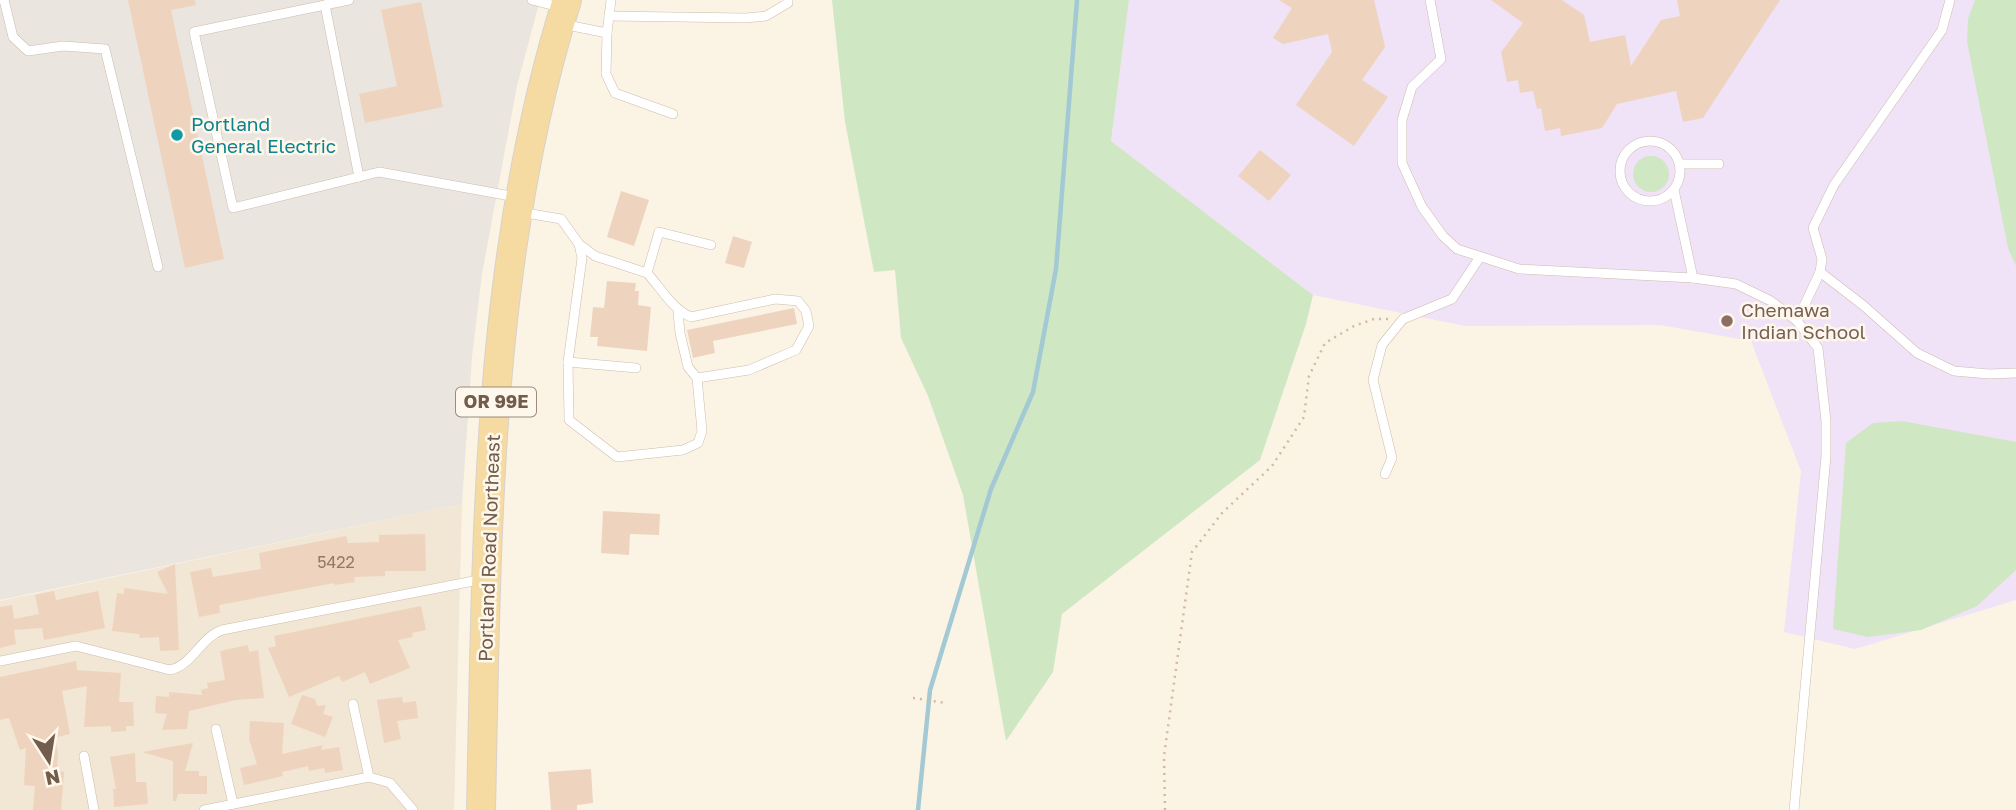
<svg xmlns="http://www.w3.org/2000/svg" width="2016" height="810" viewBox="0 0 2016 810" font-family="'Golos Text',sans-serif">
  <style>
    .residential { fill: #f2e6d4 }
    .industrial { fill: #ebe5df }
    .education { fill: #f0e2f7 }
    .green { fill: #d0e7c4 }
    .lines { fill: none; stroke-linecap: round; stroke-linejoin: round }
    .stream { stroke: #a2c9d4; stroke-width: 4.5 }
    .building { fill: #eed4be }
    .service-casing { stroke: #ccbcac; stroke-width: 10 }
    .primary-casing { stroke: #d8d1cd; stroke-width: 30 }
    .path { stroke: #d3b8a2; stroke-width: 2.5; stroke-dasharray: 2 5; stroke-linecap: butt }
    .service { stroke: #fff; stroke-width: 9 }
    .primary { stroke: #f5dba1; stroke-width: 28 }
    .culture-dot { fill: #0f9aa8; stroke: #fef7eb; stroke-width: 2.5 }
    .education-dot { fill: #8d6e63; stroke: #fef7eb; stroke-width: 2.5 }
    .labels { text-anchor: middle; stroke-width: 5; stroke-linejoin: round; paint-order: stroke }
    .number-label { font-size: 16px; fill: #917a68 }
    .shield { fill: #fef7eb; stroke: #9c8a7c; stroke-width: 2 }
    .shield-label { font-size: 18px; font-weight: bold; fill: #725c4c }
    .culture-label { font-size: 19px; fill: #0d838f; stroke: #fef7eb; text-anchor: start }
    .education-label { font-size: 19px; fill: #785e54; stroke: #fef7eb; text-anchor: start }
    .street-label { font-size: 19px; fill: #725c4c; stroke: #fef7eb }
  </style>
  <rect width="100%" height="100%" fill="#fbf4e5"/>
  <!-- residential -->
  <path class="residential" d="M462,504l-8,306h-454v-209z"/>
  <!-- industrial -->
  <path class="industrial" d="M0,0h540l-23,86 -35,188 -10,83 -10,147 -462,96z"/>
  <!-- education -->
  <path class="education" d="M1129,0h887v600l-161,49 -71,-17 17,-161 -50,-130 -91,-16 -195,1 -152,-31 -202,-154z"/>
  <!-- green -->
  <g class="green">
    <path d="M832,0h297l-18,141 202,154 -7,29 -46,136 -198,154 -9,58 -47,69 -43,-246 -35,-99 -27,-58 -6,-68 -21,2 -29,-150z"/>
    <path d="M1975,0h41v266l-8,-18 -41,-206 1,-23z"/>
    <circle cx="1651" cy="174" r="18"/>
    <path d="M1902,421l114,21v128l-39,36 -56,24 -53,7 -35,-8 13,-186 27,-20z"/>
  </g>
  <g class="lines">
    <!-- stream -->
    <path class="stream" d="M918,810l12,-120 61,-201 42,-97 23,-123 21,-269"/>
  </g>
  <!-- building -->
  <g class="building">
    <path d="M128,0h67l1,5 -25,5 53,249 -39,9z"/>
    <path d="M1279,0h95l11,47 -23,33 26,17 -34,49 -58,-41 36,-53 -4,-18 -45,10 -10,-6 19,-30z"/>
    <path d="M1491,0h71l22,15 6,27 35,-7 6,31 30,-46 19,-4 -3,-16h103l-77,118 -20,4 -7,-31 -59,13 -15,24 -41,8 -1,-8 -15,3 -4,-23 -4,1 -4,-18 -13,2 -2,-13 -11,2 -6,-30 22,-29z"/>
    <path d="M421,2l22,105 -78,16 -6,-29 38,-8 -16,-76z"/>
    <path d="M1260,150l31,25 -22,26 -31,-25z"/>
    <path d="M621,191l28,9 -15,46 -27,-9z"/>
    <path d="M733,236l19,6 -8,26 -19,-5z"/>
    <path d="M607,281l29,2 -1,8h4l-1,14 13,2 -4,44 -50,-5 1,-9h-8l3,-30 11,1z"/>
    <path d="M794,308l3,16 -84,17 2,12 -22,5 -6,-28z"/>
    <path d="M603,511l57,3 -1,21 -29,-1 -1,21 -28,-2z"/>
    <path d="M425,534l1,37h-41v5l-31,1 1,5 -20,3 -1,-2 -115,22 1,8 -21,4 -9,-45 21,-4 2,9 48,-8 -2,-16 87,-17 2,7 31,-1v-7z"/>
    <path d="M175,564l4,86 -19,1 -1,-14 -19,1 -1,-4 -27,-3 5,-38 7,1v-6l44,6 -11,-22z"/>
    <path d="M54,591l2,9 42,-9 7,37 -61,12 -2,-12 -28,2 2,14 -16,4v-41l12,-2 2,14 25,-5 -4,-19z"/>
    <path d="M421,606l5,24 -14,3 1,4 -15,3 12,28 -40,16 -5,-12 -23,10 -3,-6 -50,21 -21,-49 8,-2 -2,-10z"/>
    <path d="M248,645l1,7 9,-2 6,48 -28,2 -47,11 -2,18 -25,1 5,-16 -12,-1 1,-17 13,1v-5l33,3 -1,-5 7,-2 -1,-5 18,-3 -5,-29z"/>
    <path d="M76,661l1,9 44,3 -2,29h14l1,24h-8v5l-15,1v-6l-27,1 3,-41 -25,5 8,43 -16,4 4,13 -1,20 7,1 -3,38h-28l2,-24 -11,-1 2,-37 -6,2 -11,-32 -9,2v-43z"/>
    <path d="M302,695l13,4 2,7 9,-1 -3,9 10,3 -8,20 -34,-13z"/>
    <path d="M402,697l1,6 13,-2 2,17 -21,3 4,18 -17,4 -7,-43z"/>
    <path d="M250,721l34,2 -2,31 41,-9 -2,5 18,-3 4,23 -18,3 -1,-5 -15,3 -1,-5 -26,6 1,4 -39,9 -4,-17 17,-4 -8,-25z"/>
    <path d="M193,743l-8,28h14v5h8v18h-29l-2,7h-3v-40l-31,-9z"/>
    <path d="M135,753l1,29h10l2,22 -34,3 -1,-18h3l-6,-32z"/>
    <path d="M591,769l2,34 -16,2v5h-26l-3,-38z"/>
  </g>
  <g class="lines">
    <defs>
      <g id="service">
        <path d="M4,0l9,37 15,14 35,-5 42,3 53,218"/>
        <path d="M349,0l-155,32 39,176 146,-36 137,25"/>
        <path d="M532,0l31,8"/>
        <path d="M1430,0l11,59 -29,28 -10,33v43l20,44 21,29 14,13 62,20 174,9 43,6 35,17 26,20 21,27 8,73v35l-32,354"/>
        <path d="M325,5l34,172"/>
        <path d="M609,16l137,2 20,-2 22,-13v-3"/>
        <path d="M562,24l45,9 4,-33"/>
        <path d="M607,33l-1,41 9,19 58,21"/>
        <circle cx="1650" cy="171" r="30"/>
        <path d="M1680,164h39"/>
        <path d="M1674,190l19,88"/>
        <path d="M520,212l41,7 18,25 16,12 52,17 12,-41 52,13"/>
        <path d="M579,244l3,14 -14,104 68,6"/>
        <path d="M1820,272l44,34 53,47 37,18 35,3 27,-1"/>
        <path d="M647,273c14,15 25,36 44,44l84,-18 23,2 8,10 3,15 -13,24 -47,20 -52,8"/>
        <path d="M1797,321l23,-49 2,-13 -9,-31 21,-43 108,-155 8,-30"/>
        <path d="M568,362l1,58 48,37 66,-7 15,-7 4,-12 -5,-53 -9,-11 -8,-34 -2,-21"/>
        <path d="M1385,474l7,-16 -19,-78 9,-35 21,-26 49,-20 28,-42"/>
        <path d="M0,661l76,-15 94,24c23,-5 30,-32 52,-40l262,-51"/>
        <path d="M353,704l16,73"/>
        <path d="M216,729l17,75"/>
        <path d="M84,756l10,54"/>
        <path d="M204,810l165,-33 21,6 23,27"/>
      </g>
      <path id="primary" d="M481,810c6,-271 4,-549 86,-810"/>
    </defs>
    <!-- service casing -->
    <use href="#service" class="service-casing"/>
    <!-- primary casing -->
    <use href="#primary" class="primary-casing"/>
    <!-- path -->
    <g class="path">
      <path d="M913,698l33,5"/>
      <path d="M1165,810l-1,-54 28,-204 30,-39 50,-47 32,-49 5,-41 16,-33 29,-17 20,-7h15"/>
    </g>
    <!-- service -->
    <use href="#service" class="service"/>
    <!-- primary -->
    <use href="#primary" class="primary"/>
  </g>
  <!-- markers -->
  <circle class="culture-dot" cx="177" cy="135" r="7"/>
  <circle class="education-dot" cx="1727" cy="321" r="7"/>
  <g class="labels">
    <!-- number labels -->
    <g class="number-label">
      <text x="336" y="568">5422</text>
    </g>
    <!-- shield labels -->
    <rect class="shield" x="456" y="387.5" width="80" height="29" rx="5"/>
    <g class="shield-label">
      <text x="496" y="408">OR 99E</text>
    </g>
    <!-- culture labels -->
    <g class="culture-label">
      <text x="191" y="131">Portland<tspan x="191" dy="22">General Electric</tspan></text>
    </g>
    <!-- education labels -->
    <g class="education-label">
      <text x="1741" y="317">Chemawa<tspan x="1741" dy="22">Indian School</tspan></text>
    </g>
    <!-- street labels -->
    <g class="street-label">
      <text transform="translate(489 548) rotate(-88)" y="7">Portland Road Northeast</text>
    </g>
  </g>
  <!-- north arrow -->
  <g transform="translate(49 761) rotate(168)" stroke="#fef7eb" stroke-width="5" paint-order="stroke">
  <path d="M0-5L12 26L0 18L-12 26Z" fill="#725c4c"/>
  <text y="-10" font-size="19" font-weight="bold" text-anchor="middle" fill="#725c4c">N</text>
  </g>
</svg>
